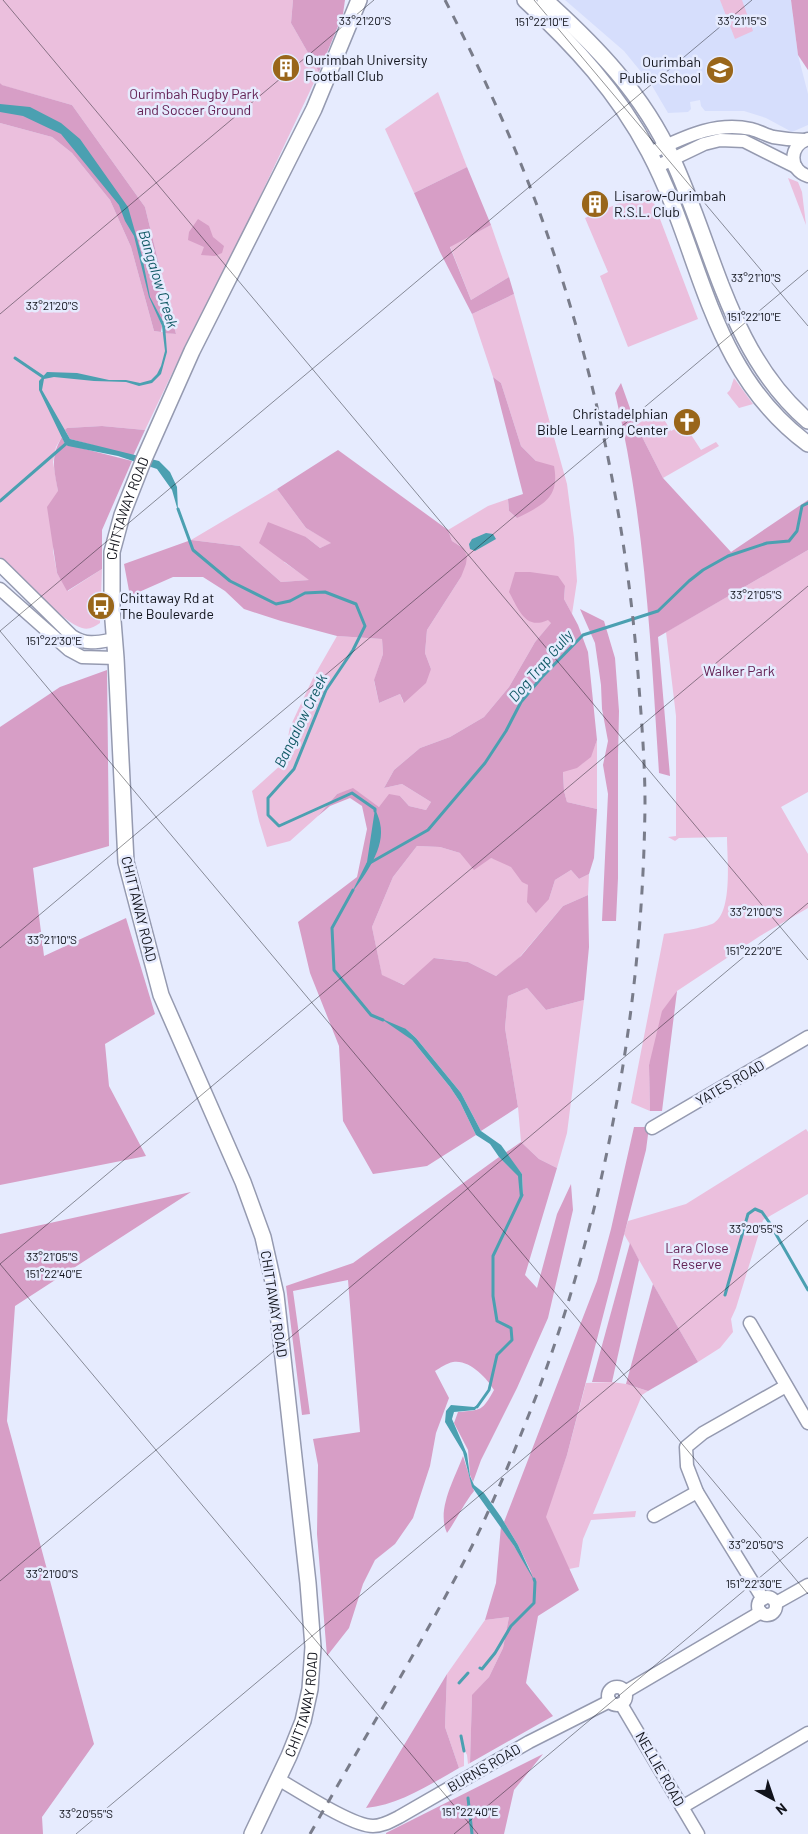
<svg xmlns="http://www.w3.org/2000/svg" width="808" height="1834" viewBox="0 0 808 1834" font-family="Barlow,sans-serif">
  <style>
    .built { fill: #d6defc }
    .green { fill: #ebbfdd }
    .forest { fill: #d79ec6 }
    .water { fill: #4ba0b1 }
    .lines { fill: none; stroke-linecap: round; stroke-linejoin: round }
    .stream { stroke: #4ba0b1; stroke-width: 3 }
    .minor-casing { stroke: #959ab0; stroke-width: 15 }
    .major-casing { stroke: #959ab0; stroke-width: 18 }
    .minor { stroke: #fff; stroke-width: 12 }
    .major { stroke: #fff; stroke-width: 15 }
    .rail { stroke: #797c8a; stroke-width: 3; stroke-dasharray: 9 9; stroke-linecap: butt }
    .ticks { fill: none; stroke: #11131b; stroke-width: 1; stroke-opacity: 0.45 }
    .labels { text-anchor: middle; stroke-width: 5; stroke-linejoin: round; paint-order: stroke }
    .poi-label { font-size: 14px; fill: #11131b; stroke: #e6ebfe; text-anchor: start }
    .park-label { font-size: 14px; fill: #642255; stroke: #e6ebfe }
    .street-label { font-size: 14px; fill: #11131b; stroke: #e6ebfe }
    .water-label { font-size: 15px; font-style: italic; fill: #125a66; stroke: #e6ebfe }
    .ticks-label { font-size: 12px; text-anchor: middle; fill: #11131b; stroke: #e6ebfe; stroke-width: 5; stroke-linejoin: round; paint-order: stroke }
  </style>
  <rect width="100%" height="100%" fill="#e6ebfe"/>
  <!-- built -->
  <path class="built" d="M565,0h226l7,55 10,39v31l-16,7 -26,-14 -22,-7h-39l-4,-5 -1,-6 -10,2 1,7 -3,3 -20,1 -17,-29 -27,-33z"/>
  <!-- green -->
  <g class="green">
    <path d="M0,0h293l-2,23 28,49 -72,152 -59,116 -43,90 -43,-4 -35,2 -11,19 -3,15 5,29 -5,60 4,22 11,18 34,-22 -2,54c-6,4 -11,7 -18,5 -19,-5 -65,-55 -82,-71v-434l52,14 20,16 38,47 21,47 23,84 22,3 -31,-127 -73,-102 -71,-20 -1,-2z"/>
    <path d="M720,0h22l11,31 -18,8z"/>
    <path d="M438,92l29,75 -53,26 -29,-64z"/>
    <path d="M788,178l10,4 4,10 4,33z"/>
    <path d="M649,190l49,129 -70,28 -28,-71 8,-4 -23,-54z"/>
    <path d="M491,225l18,52 -38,23 -21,-54z"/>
    <path d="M514,294l53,190 7,54 3,43 -5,33 -8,-15 1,-13 -23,36 6,-3 4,3 -17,20 -26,45 -25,30 -34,20 -30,11 -26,22 -10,18 18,-4 29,18 -5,8 -17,-4 -9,-10 -21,11 -26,-18 -16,5 -19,22 -28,25 -23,6 -8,-26 -7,-30 31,-28 7,-36 24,-51 23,-40 45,3 1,15 -9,27 5,22 21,-9 3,8 28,-33 -6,-16 2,-23 34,-53 2,-29 -11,-7 -4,-11 40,-24 20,-7 1,12 8,7 19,-57 -15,-15 -20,-63 -8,-6 -21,-63z"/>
    <path d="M734,378l19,26 -14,4 -12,-15 3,-3z"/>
    <path d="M659,411l12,20 13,-7 17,26 15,-8 3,4 -56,32 -27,-53z"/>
    <path d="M277,489l29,39 26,15 -12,5 -14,-11 -22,25 26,18 -29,2 -41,-36 -49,-6z"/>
    <path d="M808,550v242l-27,15 27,47v54l-48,28 -83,55 -28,74 1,46 -19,-8 33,-169c11,-2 41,-6 50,-11 19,-12 13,-66 13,-86l-48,1 -4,3 -7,-4 8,-1v-120l-10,-84z"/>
    <path d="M597,740v69l-30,-7 -3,-11 -1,-20c21,-5 27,-11 34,-31z"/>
    <path d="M417,846l23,1 20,6 31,5 21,6 16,21 21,14 6,-19 16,-10 8,9 10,-5 -1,21 -25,11 -45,53 -22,17 -28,-14 -33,-4 -30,27 -23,-9 -10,-49 21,-50z"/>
    <path d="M527,988l19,22 38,-10 -17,133 -10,35 -18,-9 -18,-17 -3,-35 -13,-79 3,-32z"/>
    <path d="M806,1129l2,3v62l-45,26 -27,88 -5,11 2,13 -13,16 -22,14 -74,-128 4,-13 58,-17z"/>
    <path d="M612,1382l14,2 22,7 -6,4 -49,119 43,-3 -1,6 -44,3 -8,19 -4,28 -10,2 -24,-52 22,-62 19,-72z"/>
    <path d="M509,1617l-6,31 -14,29 -17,19 -2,67 -2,1 -1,-9 -3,-6v17l-5,2 -14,-41 2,-53 38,-54z"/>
  </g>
  <!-- forest -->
  <g class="forest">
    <path d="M293,0h52l-2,14 -24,58 -28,-49z"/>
    <path d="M791,0h17v70l-10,-15z"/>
    <path d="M0,83l2,2 70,20 73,102 31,127 -11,-1v-8l-11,-19 8,20 -1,6 -7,-1 -23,-84 -21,-47 -38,-47 -20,-16 -52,-14z"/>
    <path d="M467,167l24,58 -41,22 21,53 38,-23 5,17 -42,20 -32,-62 -26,-59z"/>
    <path d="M198,219l11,7 4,11 11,9 -2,7 -7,3 -14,-1 3,-8 -16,-7 1,-8z"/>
    <path d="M493,377l8,6 20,63 15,15 18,5c6,32 -11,39 -37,52l-8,-7 -1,-12 15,-5z"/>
    <path d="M621,383l15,42 27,53 68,74 77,-52v50l-150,87 12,139 -11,-3c-8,-127 -14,-255 -44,-380z"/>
    <path d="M102,426l43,4 -12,26 -63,-17 -5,-9 2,-2z"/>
    <path d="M62,437l3,7 67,17 -30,69v39l-35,22 -10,-18 -10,-66 11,-16c-4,-22 -8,-34 4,-54z"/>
    <path d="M338,450l110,80 4,11 11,7 4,8 -1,8 -5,13 -34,53 -2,23 6,16 -5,14 -22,20 -4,-9 -21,9 -5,-23 9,-26 -1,-15 -45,-3 -56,-15 -37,-12 -19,-18 -22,-14h-30l-43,19 -6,-32 67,-24 49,6 41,36 28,-2 -50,-37 9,-21 38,15 14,11 11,-5 -25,-15 -29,-39z"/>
    <path d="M515,572h15l28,4 7,10 -1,13 14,26 10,27 9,88 -6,17 -14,11 -14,4 1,19 3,11 30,7 -3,49 -5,16 -10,5 -8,-9 -16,10 -6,19 -13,14 -9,-11 1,-17 -6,-3 -11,-15 -20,-9 -17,12 -14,-17 -20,-6 -23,-1 -24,31 -21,50 10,48 22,10 30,-27 34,4 28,14 25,-20 42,-50 25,-11 1,52 -5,53 -38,10 -19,-22 -19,8 -3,32 13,79 -37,24 -20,-38 -45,-55 -10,-9 -2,4 8,7 38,47 10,15 16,33 -49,31 -54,8 -30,-53 -4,-75 -29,-73 -12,-51 59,-45 10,-48 -5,-23 -12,-8 -20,8 -12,10 19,-22 16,-6 26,19 10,-13 11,2 9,10 17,4 5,-8 -29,-18 -18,4 10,-18 26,-22 30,-11 34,-20 25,-30 26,-45 16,-19 -3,-3c-23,11 -30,-12 -39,-28z"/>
    <path d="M580,609l24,12 11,37 4,53 -1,44v123l-2,43h-14l6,-127 -5,-29 5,-24 -6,-32 -1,-24 -6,-42z"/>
    <path d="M107,670l2,176 -76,22 11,88 82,-38 29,96 -50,30 4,42 37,70 -146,29v-458l60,-40z"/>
    <path d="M677,991l-15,120h-12l-1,-46 13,-54z"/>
    <path d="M634,1127h15l-3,23 -79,305 -21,62 33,73 -41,26 -12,67 27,33 -83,47 2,-68 17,-18 14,-29 6,-31 -24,3 11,-37 5,-57 31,48 -14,-29 -14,-23 93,-241 14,-52z"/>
    <path d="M521,1142l18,17 18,9 -32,107 12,13 20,-74 14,-30 2,26 -25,108 -31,70 -36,72 -8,22 -3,-7 -2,-25 -14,-27 4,-11c24,-2 24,-1 36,-22 -7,-12 -25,-31 -41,-28 -6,1 -13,6 -18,9l14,27 -13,35 -6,33 -17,52 -18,26 -20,16 -12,24 -14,44 -22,28 -10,-122 1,-69 -5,-26 47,-7 -12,-152 -55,11 17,123 -8,1 -16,-129 67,-23 146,-106 20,19 2,21 2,-3 -1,-20 -17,-21z"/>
    <path d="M191,1192l-176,114 -8,115 87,323 -52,73 1,17h-43v-600z"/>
    <path d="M630,1243l9,17 -27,122h-20z"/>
    <path d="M653,1284l45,78 -50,29 -22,-7z"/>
    <path d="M463,1456l11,35c-11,14 -17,28 -27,42 -11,-23 8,-55 16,-77z"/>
    <path d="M447,1674l-2,53 14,41c-28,16 -60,37 -93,40z"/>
    <path d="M543,1754l-29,36 -10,44h-118v-1z"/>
  </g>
  <!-- water -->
  <g class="water">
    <path d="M0,104l30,3 31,16 19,16 48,68 14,49 8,41 15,28 2,27 -6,22 -9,9 -13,3 -13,-4 -32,-1 -40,-4 -10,2 -2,11 28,49 89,22 11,11 7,15 1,24 -6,-21 -15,-21 -39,-13 -50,-10 -3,-2 -26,-54v-9l8,-9 30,1 32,7h17l14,3 11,-3 6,-6 4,-8 4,-15 -3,-25 -13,-29 -15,-61 -9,-15 -6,-16 -58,-71 -38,-18 -23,-4z"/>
    <path d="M486,533l7,1 3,5 -21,12 -5,-2 -1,-5 3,-5z"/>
    <path d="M375,809c2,4 4,9 5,14 6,25 -15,52 -29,71l16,-32z"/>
    <path d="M380,1018l26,11 10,9 45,55 20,38 20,14 21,29 1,20 -3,4 -2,-22 -19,-19 -9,-13 -14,-9 -16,-33 -10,-15 -38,-47z"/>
    <path d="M479,1404l-4,6 -21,2 -2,7 15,35 3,22 4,9 10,8 17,24 17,28 17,37 -21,-36 -42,-59 -9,-35 -18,-30 1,-11 5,-6 23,2z"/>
  </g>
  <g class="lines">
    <!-- stream -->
    <g class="stream">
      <path d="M15,358l28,19"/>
      <path d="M0,501l68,-59"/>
      <path d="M178,509l15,41 37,31 46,23 14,-3 15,-8 20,-1 31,12 9,22 -12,24 -27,40 -32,79 -26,29v17l11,11 73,-33 23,16v2"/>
      <path d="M368,864l60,-34 57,-67 21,-32 15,-29 21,-25 41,-42 75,-24 31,-30 14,-11 25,-14 39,-13 22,-2 8,-10 5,-25 6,-3"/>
      <path d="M353,890l-21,38 2,42 37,45 12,5"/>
      <path d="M725,1295l23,-81 7,-5 7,3 7,10 39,68"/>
      <path d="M477,1407l12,-17 8,-35 15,-15 -1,-12 -14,-7 -4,-25v-40l29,-61"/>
      <path d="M480,1668l2,1 13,-16 16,-27 23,-23 1,-21 -1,-3"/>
      <path d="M459,1683l9,-10"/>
      <path d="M461,1736l3,15"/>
      <path d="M468,1798l4,36"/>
    </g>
    <defs>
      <g id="minor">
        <path d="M808,139c-19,6 -20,31 0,37"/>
        <path d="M650,153c33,-15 64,-32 101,-24 8,2 15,6 22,8 11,2 21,3 32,3"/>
        <path d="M656,167l48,-23 16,-4 24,1 52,26"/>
        <path d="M0,565l72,71c15,10 27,6 43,3"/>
        <path d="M0,589l69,61 13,7 34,1"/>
        <path d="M652,1128l156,-91"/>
        <path d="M750,1323l58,100"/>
        <path d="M654,1516l43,-24"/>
        <circle cx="767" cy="1606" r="9"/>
        <path d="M763,1599l-66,-107 -10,-26 -1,-19 17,-14 83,-47"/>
        <path d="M776,1603l32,-18"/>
        <circle cx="617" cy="1696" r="9"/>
        <path d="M625,1692l136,-80"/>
        <path d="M621,1704l77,130"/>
        <path d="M278,1779c21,12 74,47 95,47 10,0 18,-5 26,-9l130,-75 81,-41"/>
        <path d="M682,1807l126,-74"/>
      </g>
      <g id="major">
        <path d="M525,0c49,45 93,93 124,152 54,102 58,217 159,292"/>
        <path d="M545,0c51,46 98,94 127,158 42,90 57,195 136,263"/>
        <path id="s1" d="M252,1834l37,-78 14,-35 7,-32 3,-42 -5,-64 -32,-288 -13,-58 -20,-55 -82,-187 -35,-133 -10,-204 -4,-50v-56l10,-37 22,-56 48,-108 122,-242 45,-109"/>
      </g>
    </defs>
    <!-- minor casing -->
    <use href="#minor" class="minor-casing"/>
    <!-- major casing -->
    <use href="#major" class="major-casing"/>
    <!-- minor -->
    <use href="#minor" class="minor"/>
    <!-- major -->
    <use href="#major" class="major"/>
    <!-- rail -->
    <path class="rail" d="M310,1834c54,-96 112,-190 162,-288 24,-49 45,-101 65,-152 70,-188 106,-390 108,-590 0,-39 -3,-78 -6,-117 -11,-158 -43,-315 -96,-465 -27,-76 -61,-150 -98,-222"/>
  </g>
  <!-- ticks -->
  <path class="ticks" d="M3,0l805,960M534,0l274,326M0,314l374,-314M0,631l808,963M0,631l752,-631M0,948l808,-678M0,1264l478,570M0,1264l808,-678M0,1581l808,-678M76,1834l732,-614M454,1834l354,-297"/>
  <!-- icons -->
  <defs>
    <symbol id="building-disc" viewBox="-11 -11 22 22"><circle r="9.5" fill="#99661a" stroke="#e6ebfe"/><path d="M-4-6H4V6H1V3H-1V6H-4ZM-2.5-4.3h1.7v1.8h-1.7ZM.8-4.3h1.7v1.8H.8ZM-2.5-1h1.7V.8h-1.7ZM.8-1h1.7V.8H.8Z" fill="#fff"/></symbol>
    <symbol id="school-disc" viewBox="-11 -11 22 22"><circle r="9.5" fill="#99661a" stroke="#e6ebfe"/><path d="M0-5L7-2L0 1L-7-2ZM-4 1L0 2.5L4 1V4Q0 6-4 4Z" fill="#fff"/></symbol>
    <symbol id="church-disc" viewBox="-11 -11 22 22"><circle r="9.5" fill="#99661a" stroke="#e6ebfe"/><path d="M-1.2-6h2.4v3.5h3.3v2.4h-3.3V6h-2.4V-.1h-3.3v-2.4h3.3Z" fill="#fff"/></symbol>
    <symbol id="bus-disc" viewBox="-11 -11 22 22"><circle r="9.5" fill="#99661a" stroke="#e6ebfe"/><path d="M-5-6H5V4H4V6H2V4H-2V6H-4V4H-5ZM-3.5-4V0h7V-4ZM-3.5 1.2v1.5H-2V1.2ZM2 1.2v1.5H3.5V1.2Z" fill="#fff"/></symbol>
  </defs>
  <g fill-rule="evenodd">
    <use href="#building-disc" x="270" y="52" width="32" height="32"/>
    <use href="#school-disc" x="704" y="54" width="32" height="32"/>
    <use href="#building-disc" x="579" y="188" width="32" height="32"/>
    <use href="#church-disc" x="671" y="406" width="32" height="32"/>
    <use href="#bus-disc" x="85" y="590" width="32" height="32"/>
  </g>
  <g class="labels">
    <!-- poi labels -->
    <g class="poi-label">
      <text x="305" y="65">Ourimbah University<tspan x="305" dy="16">Football Club</tspan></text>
      <text x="701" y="67" text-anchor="end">Ourimbah<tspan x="701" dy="16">Public School</tspan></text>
      <text x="614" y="201">Lisarow-Ourimbah<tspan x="614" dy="16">R.S.L. Club</tspan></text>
      <text x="668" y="419" text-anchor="end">Christadelphian<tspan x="668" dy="16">Bible Learning Center</tspan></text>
      <text x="120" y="603">Chittaway Rd at<tspan x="120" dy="16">The Boulevarde</tspan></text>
    </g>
    <!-- park labels -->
    <g class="park-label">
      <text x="194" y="99">Ourimbah Rugby Park<tspan x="194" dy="16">and Soccer Ground</tspan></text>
      <text x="739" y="676">Walker Park</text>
      <text x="697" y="1253">Lara Close<tspan x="697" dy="16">Reserve</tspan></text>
    </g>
    <!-- street labels -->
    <g class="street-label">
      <text dy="5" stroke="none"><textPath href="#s1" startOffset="1369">CHITTAWAY ROAD</textPath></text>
      <text transform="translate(139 909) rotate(76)" y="5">CHITTAWAY ROAD</text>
      <text transform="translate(730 1083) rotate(-30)" y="5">YATES ROAD</text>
      <text transform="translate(274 1304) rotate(81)" y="5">CHITTAWAY ROAD</text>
      <text dy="5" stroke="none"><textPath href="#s1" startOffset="140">CHITTAWAY ROAD</textPath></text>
      <text transform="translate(484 1768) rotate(-30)" y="5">BURNS ROAD</text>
      <text transform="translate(660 1769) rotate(60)" y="5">NELLIE ROAD</text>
    </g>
    <!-- water labels -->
    <g class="water-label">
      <text transform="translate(158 279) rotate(73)" y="5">Bangalow Creek</text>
      <text transform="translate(541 666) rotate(-49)" y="5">Dog Trap Gully</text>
      <text transform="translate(301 721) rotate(-64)" y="5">Bangalow Creek</text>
    </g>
  </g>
  <g class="ticks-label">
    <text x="365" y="25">33°21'20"S</text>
    <text x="742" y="25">33°21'15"S</text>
    <text x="542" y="26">151°22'10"E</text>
    <text x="756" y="282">33°21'10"S</text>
    <text x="52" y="310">33°21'20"S</text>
    <text x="754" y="321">151°22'10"E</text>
    <text x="756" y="599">33°21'05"S</text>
    <text x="54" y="645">151°22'30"E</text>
    <text x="756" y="916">33°21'00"S</text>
    <text x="52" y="944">33°21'10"S</text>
    <text x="754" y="955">151°22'20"E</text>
    <text x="756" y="1233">33°20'55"S</text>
    <text x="52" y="1261">33°21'05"S</text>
    <text x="54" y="1278">151°22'40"E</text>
    <text x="756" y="1549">33°20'50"S</text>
    <text x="52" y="1578">33°21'00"S</text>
    <text x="754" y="1588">151°22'30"E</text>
    <text x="470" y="1816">151°22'40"E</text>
    <text x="86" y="1818">33°20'55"S</text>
  </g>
  <!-- north arrow -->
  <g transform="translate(773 1799) rotate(140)" stroke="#e6ebfe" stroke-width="4" paint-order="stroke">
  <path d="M0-4L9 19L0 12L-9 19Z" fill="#11131b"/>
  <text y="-8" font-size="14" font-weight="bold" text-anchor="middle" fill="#11131b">N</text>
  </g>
</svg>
